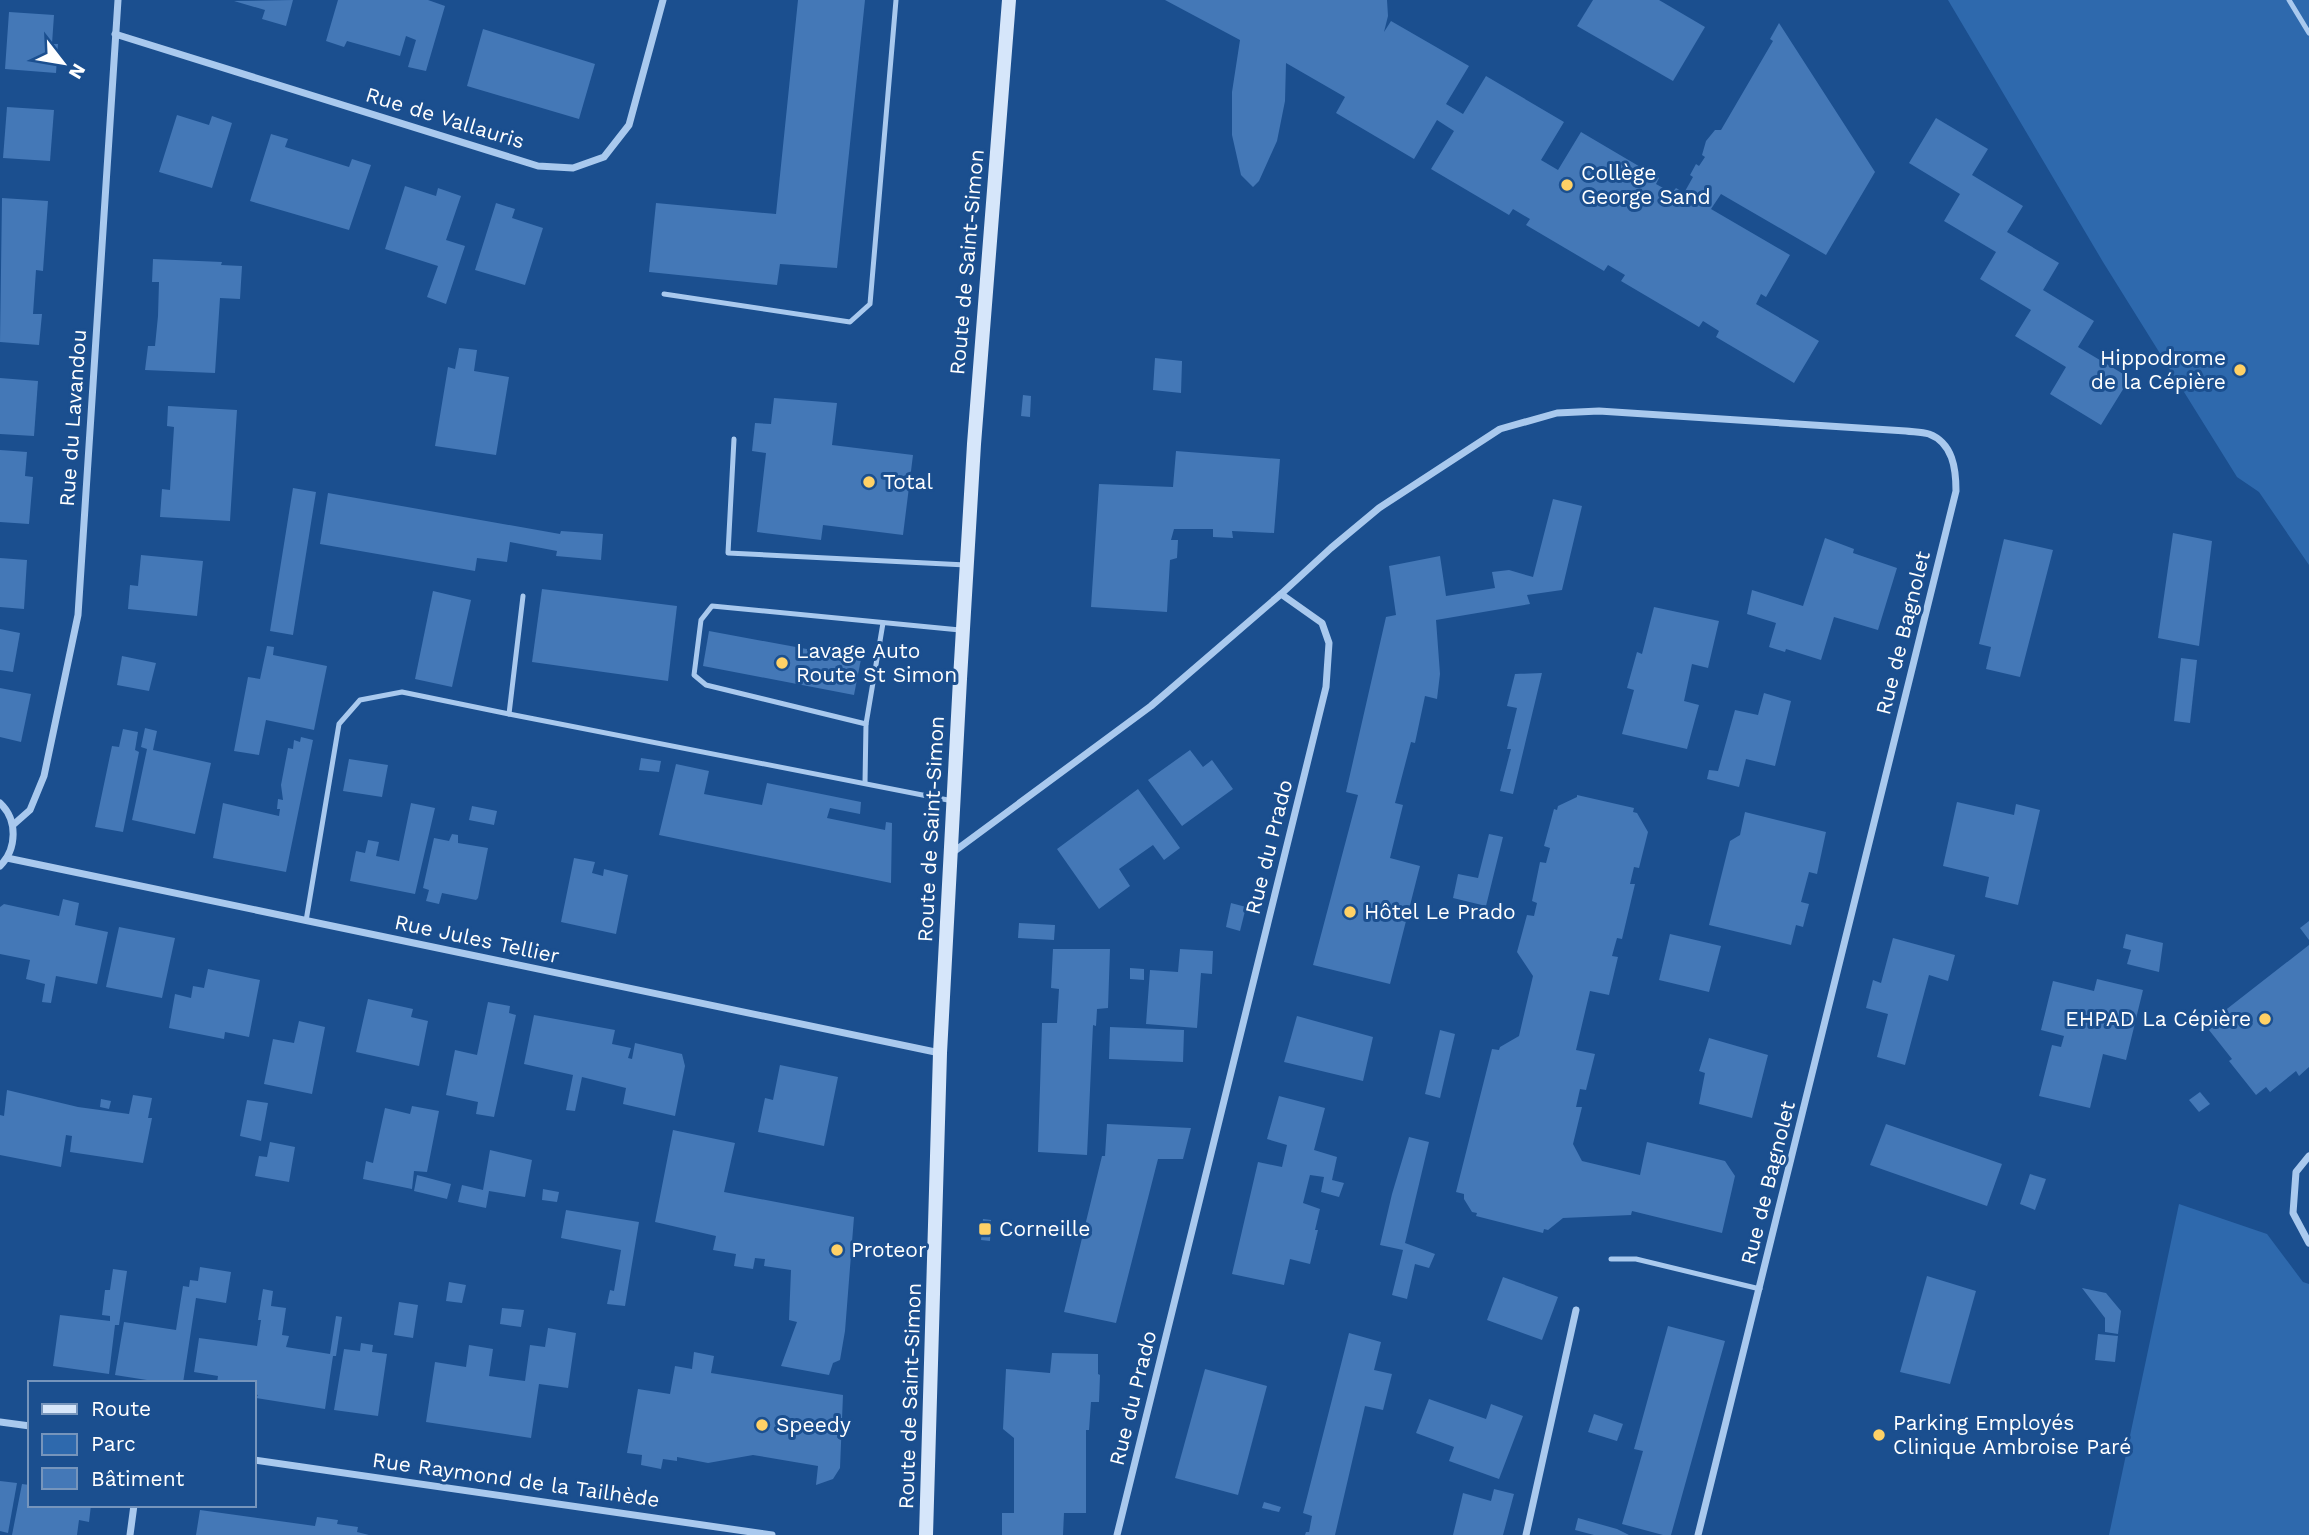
<svg xmlns="http://www.w3.org/2000/svg" width="2309" height="1535" viewBox="0 0 2309 1535" font-family="'Work Sans',sans-serif">
  <style>
    .green { fill: #2e69ad }
    .building { fill: #4478b7 }
    .lines { fill: none; stroke-linecap: round; stroke-linejoin: round }
    .lane { stroke: #a9c9ee; stroke-width: 5 }
    .street { stroke: #a9c9ee; stroke-width: 7 }
    .secondary { stroke: #d6e6fa; stroke-width: 14 }
    .poi-dot { fill: #ffd166; stroke: #1b4f8f; stroke-width: 2.5 }
    .labels { text-anchor: middle; stroke-width: 6; stroke-linejoin: round; paint-order: stroke }
    .street-label { font-size: 21px; fill: #fff; stroke: #1b4f8f }
    .poi-label { font-size: 21px; fill: #fff; stroke: #1b4f8f; text-anchor: start }
  </style>
  <rect width="100%" height="100%" fill="#1b4f8f"/>
  <!-- green -->
  <g class="green">
    <path d="M1948,0h361v565l-50,-73 -22,-15 -134,-215z"/>
    <path d="M2179,1204l88,30 36,48 6,2v251h-200z"/>
  </g>
  <!-- building -->
  <g class="building">
    <path d="M293,0l-7,26 -24,-7 3,-9 -31,-9z"/>
    <path d="M338,0h90l17,6 -19,65 -18,-4 8,-27 -10,-4 -6,20 -53,-15 -3,6 -18,-6z"/>
    <path d="M798,0h67l-28,268 -57,-4 -3,21 -128,-13 7,-69 120,11z"/>
    <path d="M1165,0h222l1,16 -4,16 7,-11 78,45 -23,38 17,10 23,-38 78,46 -23,38 17,10 23,-38 78,46 -3,6 16,9 4,-5 8,5 9,-16 -3,-2 6,-11 3,2 6,-9 -3,-2 4,-14 9,-11h6l52,-89 -3,-2 9,-16 96,149 -49,83 -105,-61 -10,15 79,46 -24,42 -5,-3 -5,10 63,37 -25,42 -78,-46 3,-6 -16,-10 -4,6 -78,-46 4,-6 -17,-10 -4,6 -78,-46 4,-6 -17,-10 -4,6 -78,-46 23,-38 -17,-11 -23,39 -78,-46 9,-16 -59,-34 -1,38 -8,40 -18,40 -6,6 -12,-12 -9,-40v-43l8,-52z"/>
    <path d="M1593,0h66l46,27 -32,54 -96,-55z"/>
    <path d="M9,12l45,3 -2,29h6l-2,29 -51,-4z"/>
    <path d="M483,29l112,35 -16,55 -112,-33z"/>
    <path d="M7,107l47,3 -4,51 -47,-3z"/>
    <path d="M177,115l32,10 3,-9 20,7 -20,65 -53,-16z"/>
    <path d="M1936,118l52,31 -16,26 51,31 -16,26 52,31 -16,27 51,31 -16,26 52,31 -29,47 -51,-31 16,-27 -51,-31 16,-26 -51,-31 16,-27 -52,-31 16,-27 -51,-31z"/>
    <path d="M271,134l17,5 -3,8 64,20 3,-8 19,6 -22,65 -99,-29z"/>
    <path d="M405,186l31,10 2,-8 23,8 -15,44 19,6 -19,58 -19,-7 11,-31 -53,-17z"/>
    <path d="M2,198l46,3 -5,70 -7,-1 -3,44h9l-3,31 -39,-3z"/>
    <path d="M496,203l19,6 -3,9 31,10 -18,57 -50,-15z"/>
    <path d="M153,259l69,3 -1,3 21,1 -2,33 -20,-1 -5,75 -70,-3 3,-24h7l3,-30 1,-34h-7z"/>
    <path d="M459,348l18,2 -3,21 35,6 -13,78 -61,-9 13,-79 7,2z"/>
    <path d="M1155,358l27,3 -1,32 -28,-3z"/>
    <path d="M0,378l38,3 -4,55 -34,-2z"/>
    <path d="M1023,395l8,1 -1,21 -9,-1z"/>
    <path d="M774,398l63,5 -5,42 81,10 -10,80 -80,-10 -2,15 -64,-8 9,-79 -14,-2 3,-28 16,1z"/>
    <path d="M168,406l69,4 -7,111 -70,-4 2,-28 8,1 4,-63 -7,-1z"/>
    <path d="M0,450l27,2 -2,24 8,1 -4,47 -29,-2z"/>
    <path d="M1176,451l104,8 -6,74 -42,-2 1,7 -20,-1v-8h-39l-3,11h7l-1,18 -7,2 -3,52 -76,-5 8,-123 74,3z"/>
    <path d="M293,488l23,4 -23,143 -23,-4z"/>
    <path d="M328,493l232,41 1,-3 42,3 -2,26 -45,-4 1,-5 -47,-9 -3,20 -30,-4 -2,13 -155,-27z"/>
    <path d="M1553,499l29,7 -20,84 -35,5 3,9 -94,16 4,54 -3,25 -12,-3 -10,47 -4,-1 -16,61 8,2 -13,53 30,8 -30,118 -77,-19 45,-170 -12,-3 40,-175 10,-2 -7,-49 51,-10 6,40 49,-8 -3,-16 17,-2 24,7z"/>
    <path d="M2173,533l39,8 -13,105 -41,-8z"/>
    <path d="M1825,538l29,11 -1,4 44,15 -19,62 -44,-13 -13,43 -35,-11 -1,3 -16,-5 7,-24 -29,-9 5,-24 51,16z"/>
    <path d="M2004,539l49,11 -33,127 -34,-8 5,-22 -12,-3z"/>
    <path d="M141,555l62,6 -6,55 -69,-7 2,-24 8,1z"/>
    <path d="M0,558l27,2 -3,49 -24,-2z"/>
    <path d="M542,589l135,17 -9,75 -136,-19z"/>
    <path d="M433,591l38,9 -19,87 -37,-8z"/>
    <path d="M1654,607l65,14 -11,47 -16,-4 -8,37 15,4 -12,44 -65,-15 12,-44 -7,-2 10,-36 5,2z"/>
    <path d="M0,629l20,4 -7,39 -13,-2z"/>
    <path d="M709,631l152,28 -7,36 -151,-29z"/>
    <path d="M267,646l7,1 -1,8 54,11 -13,64 -48,-10 -7,35 -25,-4 14,-74 12,2z"/>
    <path d="M122,656l34,7 -7,28 -32,-6z"/>
    <path d="M2181,658l16,2 -7,63 -16,-2z"/>
    <path d="M1542,673l-29,121 -13,-3 11,-42h-4l10,-41 -10,-2 8,-32z"/>
    <path d="M0,688l31,6 -10,48 -21,-5z"/>
    <path d="M1764,693l27,8 -16,65 -29,-7 -7,28 -32,-8 2,-9 9,1 17,-61 23,5z"/>
    <path d="M145,728l12,3 -4,19 58,13 -16,71 -63,-14 15,-71 -6,-2z"/>
    <path d="M123,729l15,3 -3,18 4,2 -16,80 -28,-5 17,-81 7,1z"/>
    <path d="M301,737l12,3 -27,132 -73,-14 10,-55 56,13 1,-7h-3l1,-10 5,1 -2,-15 7,-37 5,1 1,-9 6,2z"/>
    <path d="M1190,750l13,17 9,-7 21,29 -51,37 -34,-46z"/>
    <path d="M641,758l20,3 -2,11 -20,-2z"/>
    <path d="M349,759l39,6 -6,32 -39,-6z"/>
    <path d="M676,764l33,7 -5,23 58,11 5,-22 94,19 -1,12 -30,-6 -3,10 58,12 1,-8 6,1 -1,60 -232,-48z"/>
    <path d="M1138,789l42,59 -16,12 -11,-15 -34,24 11,17 -31,23 -42,-60z"/>
    <path d="M1577,795l57,13 -1,4 4,1 11,19 -9,36 -5,-1 -4,17h5l-13,55 -5,-1 -5,18 6,1 -9,38 -19,-4 -14,59 19,4 -9,36 -6,-1 -4,18h6l-9,37 9,17 58,14 7,-33 78,19 10,15 -13,57 -90,-22 -1,4 -68,3 -15,12 -4,-1 -1,4 -67,-17 1,-3 -5,-1 -8,-13v-5l-8,-2 36,-143 7,1 1,-3 19,-11 14,-60 -16,-24 10,-37 7,1 3,-13 -5,-2 8,-39 6,1 4,-15 -6,-2 10,-37 3,1 1,-4 19,-9z"/>
    <path d="M1957,802l57,13 2,-11 24,6 -22,95 -33,-8 4,-20 -46,-11z"/>
    <path d="M411,803l24,5 -20,86 -65,-13 6,-30 9,2 3,-13 11,2 -3,14 23,5z"/>
    <path d="M472,806l25,5 -3,14 -25,-5z"/>
    <path d="M1745,812l81,20 -9,42 -8,-2 -8,30 8,2 -6,23 -7,-2 -5,20 -82,-20 21,-84 10,-6z"/>
    <path d="M452,834l6,1v8l30,5 -10,50 -2,2 -34,-7 -3,11 -13,-3 3,-11 -6,-2 11,-50 15,3z"/>
    <path d="M1489,834l14,3 -17,69 -33,-8 5,-24 20,4z"/>
    <path d="M574,858l21,4 -3,11 11,3 1,-7 24,6 -12,59 -55,-12z"/>
    <path d="M63,899l16,4 -4,22 33,7 -11,52 -41,-8 -5,27 -9,-1 3,-18 -19,-5 4,-19 -30,-6v-47l4,-3 55,12z"/>
    <path d="M1231,903l15,4 -6,24 -14,-4z"/>
    <path d="M2309,921v19l-9,-12z"/>
    <path d="M1019,923l36,2 -1,15 -36,-2z"/>
    <path d="M119,927l56,11 -13,60 -56,-11z"/>
    <path d="M1670,934l51,12 -12,46 -50,-12z"/>
    <path d="M2126,934l37,9 -4,29 -32,-8 4,-14 -8,-2z"/>
    <path d="M1893,938l62,17 -7,26 -19,-6 -24,90 -28,-8 11,-43 -22,-6 7,-28 8,3z"/>
    <path d="M2309,945v122l-10,9 -3,-5 -26,21 -4,-5 -10,8 -27,-34 3,-2 -23,-29 17,-14 -3,-4z"/>
    <path d="M1053,949h57l-2,59 -11,1 -1,17 -3,-1 -6,130 -49,-3 4,-129h15l2,-34 -8,-1z"/>
    <path d="M1180,949l33,2 -1,23 -11,-1 -4,55 -51,-4 4,-54 28,2z"/>
    <path d="M1130,968l14,1v11l-14,-1z"/>
    <path d="M208,969l52,11 -11,57 -24,-5 -1,7 -55,-11 6,-34 16,4 2,-12 11,2z"/>
    <path d="M2097,979l46,11 -17,70 -23,-6 -13,54 -51,-12 13,-51 9,2 3,-11 -23,-6 12,-49 41,10z"/>
    <path d="M368,999l45,10 -2,8 17,4 -9,45 -63,-14z"/>
    <path d="M488,1002l22,4 -1,7 7,2 -22,102 -18,-3 2,-12 -32,-7 9,-45 22,5z"/>
    <path d="M534,1015l81,15 -3,14 19,4 -3,10 4,1 3,-16 47,11 3,12 -10,50 -52,-12 3,-16 -44,-11 -7,34 -9,-1 7,-35 -49,-11z"/>
    <path d="M1297,1016l76,21 -10,44 -79,-19z"/>
    <path d="M299,1021l26,6 -13,67 -48,-10 9,-45 21,4z"/>
    <path d="M1110,1027l74,3 -1,32 -74,-3z"/>
    <path d="M1440,1030l15,4 -15,64 -15,-4z"/>
    <path d="M1709,1038l59,17 -16,63 -53,-14 6,-31 -6,-2z"/>
    <path d="M780,1065l58,12 -14,69 -66,-14 7,-34 8,2z"/>
    <path d="M7,1090l71,17 51,7 4,-19 19,3 -4,20h4l-9,45 -73,-11 2,-16 -6,-1 -5,32 -61,-12v-40l4,1z"/>
    <path d="M2200,1092l10,12 -11,8 -10,-12z"/>
    <path d="M1279,1096l46,12 -11,42 23,7 -5,23 12,3 -5,14 -18,-5 3,-15 -14,-2 -7,28 17,6 -5,21h3l-8,34 -20,-5 -6,26 -52,-11 26,-112 24,5 5,-22 -20,-6z"/>
    <path d="M101,1099l10,2 -2,8 -9,-2z"/>
    <path d="M247,1100l21,3 -7,38 -21,-5z"/>
    <path d="M412,1106l27,5 -12,61 -13,-1 -2,18 -49,-10 3,-18 7,2 12,-55 25,6z"/>
    <path d="M1107,1124l84,4 -8,31h-25l-42,164 -52,-11 38,-156h3z"/>
    <path d="M1886,1124l116,40 -15,42 -117,-41z"/>
    <path d="M673,1130l62,13 -11,49 130,25 -9,114 -5,29 -7,3 -4,12 -48,-9 16,-44 -8,-2 2,-50 -27,-4 1,-7 -10,-1 -2,11 -19,-3 2,-12 -23,-4 3,-14 -61,-14z"/>
    <path d="M1409,1137l20,5 -24,101 30,11 -6,14 -14,-4 -8,35 -15,-4 11,-45 -23,-5 12,-51z"/>
    <path d="M270,1142l25,5 -6,35 -34,-6 4,-20 8,1z"/>
    <path d="M490,1150l42,10 -7,37 -36,-6 -3,17 -28,-6 4,-17 21,5z"/>
    <path d="M2030,1174l16,5 -11,31 -15,-6z"/>
    <path d="M417,1175l34,9 -4,15 -33,-8z"/>
    <path d="M543,1189l16,3 -2,10 -15,-2z"/>
    <path d="M566,1210l73,12 -14,84 -18,-2 3,-14 4,1 7,-41 -60,-12z"/>
    <path d="M983,1219l8,1 -1,21 -9,-1z"/>
    <path d="M200,1267l31,5 -5,31 -30,-5 -13,85h-17l-51,-8 9,-53 52,8 7,-44 6,1 1,-7 8,1z"/>
    <path d="M113,1269l14,2 -8,54h-4l-6,49 -56,-8 7,-51 50,6v-5l-8,-1 3,-25h5z"/>
    <path d="M1927,1276l49,15 -26,93 -50,-12z"/>
    <path d="M1503,1277l55,20 -16,43 -55,-20z"/>
    <path d="M449,1282l17,3 -4,18 -16,-2z"/>
    <path d="M2082,1288l24,5 15,18 -3,23 -13,-2v-14z"/>
    <path d="M263,1289l10,2 -2,15 15,2 -4,27 7,1 -3,11 44,7 6,-38 6,1 -6,39h-3l-8,53 -69,-11 2,-3 -4,-1v-11h-37l1,-7 -24,-4 5,-34 58,8 4,-26h-3z"/>
    <path d="M399,1302l19,3 -5,33 -19,-3z"/>
    <path d="M502,1308l22,2 -3,17 -21,-3z"/>
    <path d="M1668,1326l57,15 -54,194h-8l-41,-11 21,-73 -9,-2z"/>
    <path d="M548,1328l28,5 -8,55 -29,-4 -8,54 -105,-16 9,-60 31,5 3,-22 24,4 -4,27 36,5 5,-36 15,2z"/>
    <path d="M1349,1333l32,9 -7,28 18,4 -9,36 -18,-4 -30,129h-30l1,-3h3l3,-16 -9,-3z"/>
    <path d="M2098,1334l20,2 -3,26 -20,-2z"/>
    <path d="M361,1343l12,2 -1,7 15,2 -9,62 -44,-6 10,-61 16,2z"/>
    <path d="M694,1352l20,4 -3,17 132,22 -3,73 -7,11 -17,6 2,-19 -65,-11 -45,8 -31,-6v4l-14,-2 -2,10 -20,-4 1,-10 -15,-2 11,-64 32,5 5,-28 17,3z"/>
    <path d="M1052,1353l46,1v20l2,1 -1,27h-8l-2,28h-3v83h-22l-1,22h-61v-22h12v-75l-11,-9 3,-60 44,4z"/>
    <path d="M1205,1369l62,17 -29,109 -63,-17z"/>
    <path d="M1429,1399l57,20 5,-15 32,12 -24,63 -50,-18 5,-14 -38,-14z"/>
    <path d="M1594,1414l29,10 -6,17 -29,-9z"/>
    <path d="M0,1481l17,2 -9,50 -8,-2z"/>
    <path d="M22,1484l8,1v20h61l-2,17 -10,-2 -2,15h-65z"/>
    <path d="M1494,1489l20,5 -11,41h-50l10,-42 28,8z"/>
    <path d="M1264,1502l17,5 -2,5 -17,-4z"/>
    <path d="M200,1510l115,16 2,-9 21,3 -1,4 21,3 -1,5 12,3h-173z"/>
    <path d="M1578,1518l39,11 12,6h-35l-19,-5z"/>
  </g>
  <g class="lines">
    <!-- lane -->
    <g class="lane">
      <path d="M2289,0l20,33"/>
      <path d="M664,294l186,28 20,-18 26,-304"/>
      <path d="M734,439l-6,114 238,12"/>
      <path d="M509,714l444,87"/>
      <path d="M866,724l17,-101"/>
      <path d="M865,783l1,-59 -160,-39 -12,-10 7,-55 11,-14 248,24"/>
      <path d="M306,921l33,-197 21,-24 42,-8 107,22 14,-118"/>
      <path d="M1611,1259h25l124,30"/>
    </g>
    <!-- street -->
    <g class="street">
      <path d="M115,34l423,132 35,2 31,-11 25,-32 34,-125"/>
      <path d="M1281,594l50,-46 48,-40 121,-79 57,-16 42,-2 307,20c7,1 16,1 23,3 24,9 27,35 27,57l-258,1044"/>
      <path d="M0,803c18,17 17,46 0,63"/>
      <path d="M13,825l17,-15 14,-34 34,-161 40,-615"/>
      <path d="M952,853l199,-147 130,-112 41,29 7,20 -3,44 -209,848"/>
      <path d="M7,858l933,195"/>
      <path d="M2309,1156l-13,16 -3,41 16,30"/>
      <path d="M0,1422l30,4"/>
      <path d="M254,1460l518,75"/>
      <path d="M130,1535l4,-30"/>
      <path d="M1526,1535l50,-225"/>
    </g>
    <!-- secondary -->
    <path class="secondary" d="M926,1535l14,-482 20,-374 14,-235 35,-444"/>
  </g>
  <!-- markers -->
  <g class="poi-dot">
    <circle cx="1567" cy="185" r="7"/>
    <circle cx="2240" cy="370" r="7"/>
    <circle cx="869" cy="482" r="7"/>
    <circle cx="782" cy="663" r="7"/>
    <circle cx="1350" cy="912" r="7"/>
    <circle cx="2265" cy="1019" r="7"/>
    <rect x="978" y="1222" width="14" height="14" rx="3.5"/>
    <circle cx="837" cy="1250" r="7"/>
    <circle cx="762" cy="1425" r="7"/>
    <circle cx="1879" cy="1435" r="7"/>
  </g>
  <g class="labels">
    <!-- street labels -->
    <g class="street-label">
      <text transform="translate(445 118) rotate(17)" y="7">Rue de Vallauris</text>
      <text transform="translate(967 262) rotate(-85)" y="7">Route de Saint-Simon</text>
      <text transform="translate(73 418) rotate(-86)" y="7">Rue du Lavandou</text>
      <text transform="translate(1903 633) rotate(-76)" y="7">Rue de Bagnolet</text>
      <text transform="translate(931 829) rotate(-87)" y="7">Route de Saint-Simon</text>
      <text transform="translate(1269 847) rotate(-76)" y="7">Rue du Prado</text>
      <text transform="translate(477 939) rotate(12)" y="7">Rue Jules Tellier</text>
      <text transform="translate(1768 1183) rotate(-76)" y="7">Rue de Bagnolet</text>
      <text transform="translate(910 1396) rotate(-88)" y="7">Route de Saint-Simon</text>
      <text transform="translate(1133 1398) rotate(-76)" y="7">Rue du Prado</text>
      <text transform="translate(516 1480) rotate(8)" y="7">Rue Raymond de la Tailhède</text>
    </g>
    <!-- poi labels -->
    <g class="poi-label">
      <text x="1581" y="180">Collège<tspan x="1581" dy="24">George Sand</tspan></text>
      <text x="2226" y="365" text-anchor="end">Hippodrome<tspan x="2226" dy="24">de la Cépière</tspan></text>
      <text x="883" y="489">Total</text>
      <text x="796" y="658">Lavage Auto<tspan x="796" dy="24">Route St Simon</tspan></text>
      <text x="1364" y="919">Hôtel Le Prado</text>
      <text x="2251" y="1026" text-anchor="end">EHPAD La Cépière</text>
      <text x="999" y="1236">Corneille</text>
      <text x="851" y="1257">Proteor</text>
      <text x="1893" y="1430">Parking Employés<tspan x="1893" dy="24">Clinique Ambroise Paré</tspan></text>
      <text x="776" y="1432">Speedy</text>
    </g>
  </g>
  <!-- legend -->
  <rect x="28" y="1381" width="228" height="126" fill="#1b4f8f" stroke="#7695bc" stroke-width="2"/>
  <rect x="42" y="1404" width="35" height="10" fill="#d6e6fa" stroke="#7695bc" stroke-width="2"/>
  <text x="91" y="1416" font-size="21" fill="#ffffff">Route</text>
  <rect x="42" y="1434" width="35" height="21" fill="#2e69ad" stroke="#7695bc" stroke-width="2"/>
  <text x="91" y="1451" font-size="21" fill="#ffffff">Parc</text>
  <rect x="42" y="1468" width="35" height="21" fill="#4478b7" stroke="#7695bc" stroke-width="2"/>
  <text x="91" y="1486" font-size="21" fill="#ffffff">Bâtiment</text>
  <!-- north arrow -->
  <g transform="translate(63 63) rotate(121)" stroke="#1b4f8f" stroke-width="5" paint-order="stroke">
  <path d="M0-5L12 26L0 18L-12 26Z" fill="#ffffff"/>
  <text y="-10" font-size="19" font-weight="bold" text-anchor="middle" fill="#ffffff">N</text>
  </g>
</svg>
